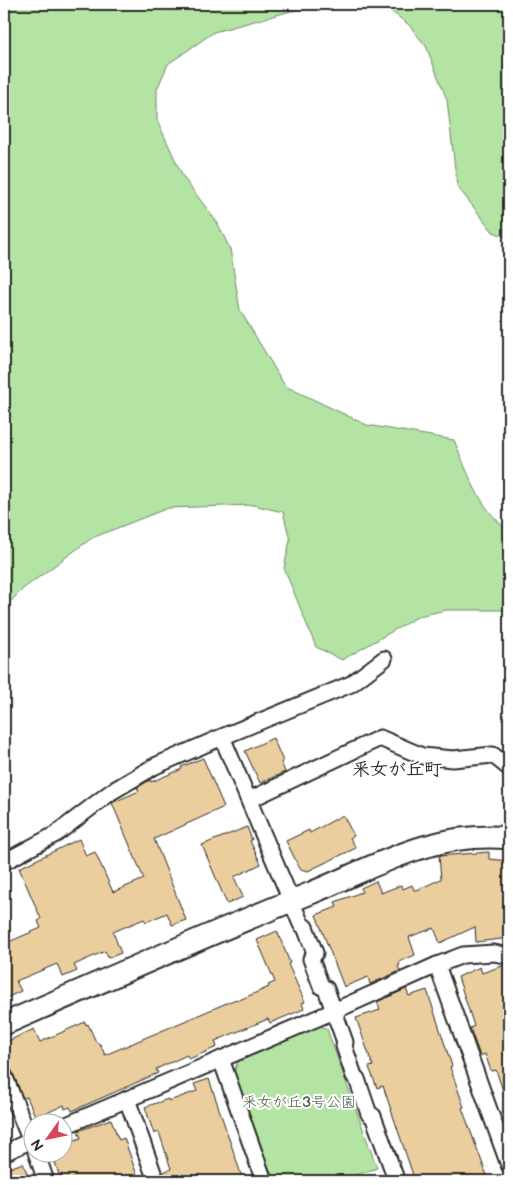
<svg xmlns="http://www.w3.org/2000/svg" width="513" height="1185" viewBox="0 0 513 1185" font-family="'Balsamiq Sans','Klee One',sans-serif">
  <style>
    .green { fill: #b3e4a4; stroke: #6f8868 }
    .building { fill: #eace9e; stroke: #2b2b2b }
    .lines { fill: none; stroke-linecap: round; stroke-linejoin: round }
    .street-casing { stroke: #2b2b2b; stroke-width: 19 }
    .secondary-casing { stroke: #2b2b2b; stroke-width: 25 }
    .street { stroke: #fff; stroke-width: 15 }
    .secondary { stroke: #fff; stroke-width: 21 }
    .labels { text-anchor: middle; stroke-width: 4; stroke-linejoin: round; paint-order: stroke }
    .park-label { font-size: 15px; fill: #4d5949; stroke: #fff }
    .quarter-label { font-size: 18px; font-weight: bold; fill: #2b2b2b; stroke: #fff }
  </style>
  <rect width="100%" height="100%" fill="#fff"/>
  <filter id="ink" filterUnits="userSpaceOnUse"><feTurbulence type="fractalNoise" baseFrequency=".02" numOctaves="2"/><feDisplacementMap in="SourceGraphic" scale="10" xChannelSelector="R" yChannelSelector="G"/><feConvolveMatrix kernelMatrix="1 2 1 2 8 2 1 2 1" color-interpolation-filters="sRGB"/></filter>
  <g filter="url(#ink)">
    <!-- green -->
    <g class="green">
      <path d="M4,4h313l-103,28 -46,32 -11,25v31l26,57 34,45 13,27 10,61 45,76 82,39 87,15c16,38 23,64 55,92v78h-63l-27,6 -77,44 -26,-13 -32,-79 6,-28 -7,-28 -30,-7 -85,3 -76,30 -68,50 -20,20z"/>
      <path d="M376,4h133v234l-16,-6 -36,-46 -10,-86 -21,-54 -17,-21 -22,-17z"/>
      <path d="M318,1025l9,4 50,139 -38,13h-65l-40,-110 5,-12z"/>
    </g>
    <!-- building -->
    <g class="building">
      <path d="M273,738l10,23 -2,1 4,10 -25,11 -15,-32z"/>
      <path d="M203,758l21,49 -70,32 32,81 -14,5 -5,-12 -21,9 -2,-3 -31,13 8,21 -13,5 -3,-7 -31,14 3,6 -14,6 -6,-13 -41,17 5,10 -17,8v-55l37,-16 -3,-7 3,-2 -22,-51 60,-29 7,17 9,-4 18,40 31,-13 -32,-76 27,-12 -2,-3 11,-7 2,-1 1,2 31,-13 -1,-2z"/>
      <path d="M343,815l11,21 -4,2 6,10 -48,23 -8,-2 -14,-28 23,-11 1,3z"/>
      <path d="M247,827l5,13 -2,1 11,23 -27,13 9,20 -16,7 -25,-59z"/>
      <path d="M489,852v7l20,2v77l-33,4 -1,-15 -35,16 -6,-15 -25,9 6,18 -16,7 1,3 -2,1 2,5 -30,13 -2,-7 -24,10 -28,-72 21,-8 -2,-5 27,-10 -1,-4 15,-7 5,12 20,-8 2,4 9,-4 2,5h3l24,-11 -2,-23z"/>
      <path d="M277,931l13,32 -2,1 17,38 -3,1 2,6 -34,14 -2,-4 -53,22 2,6 -28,12 -2,-4 -31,14 2,4 -86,38 -2,-4 -5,2 -1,-4 -28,13 -9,-21 -4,1 -11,-27 -3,-4 -5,-1v-23l30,-14 6,13 45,-20 1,3 2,-1 8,18 4,2 5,11 131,-56 1,2 32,-14 -1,-2 7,-3 -18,-42z"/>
      <path d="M505,965h4v135h-3l-10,-30 -5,1 -6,-17 -5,2 -10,-28 4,-2 -16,-49 22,-10 2,6z"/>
      <path d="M406,989l3,7 18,-6 25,76 -2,1 14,40 -2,1 27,73h-74l-32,-95 -6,2 -8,-21 4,-1 -17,-48 24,-8 -3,-8z"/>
      <path d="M209,1079l33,98 -13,4h-64l-2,-9 8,-3 -12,-37 -5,2 -9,-27 23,-8 1,2 28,-10 -3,-7z"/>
      <path d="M111,1119l8,21 5,-2 15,43h-75l-3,-7 -2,1 -7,-23h10v-8l19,-6 -3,-7z"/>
      <path d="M23,1163l7,18h-26v-11z"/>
    </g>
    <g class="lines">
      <defs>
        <g id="street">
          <path d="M222,737l79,187 4,3 10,26 -4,6 10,27 5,3 19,53 -1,4 10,30 3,3 12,35 4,2 23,63 -1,2"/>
          <path d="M249,800l131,-62 42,18 31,3 40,-4 16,13"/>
          <path d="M4,862l52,-28 55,-42 44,-26 67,-29 129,-53 33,-25"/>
          <path d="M437,965l72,200"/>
          <path d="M221,1059l43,122"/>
          <path d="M4,1075l28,69"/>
          <path d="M127,1099l29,82"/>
          <path d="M62,1127l272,-116 103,-46 26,-10 31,-2 15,3"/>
          <path d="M36,1152l10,29"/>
          <path d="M4,1153l28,-13"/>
        </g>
        <path id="secondary" d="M4,1024c102,-44 204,-90 307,-131 67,-28 123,-62 198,-55"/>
      </defs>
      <!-- street casing -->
      <use href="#street" class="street-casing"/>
      <!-- secondary casing -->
      <use href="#secondary" class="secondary-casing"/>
      <!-- street -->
      <use href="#street" class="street"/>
      <!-- secondary -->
      <use href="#secondary" class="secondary"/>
    </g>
  </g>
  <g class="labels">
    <!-- park labels -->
    <g class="park-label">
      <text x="299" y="1107">釆女が丘3号公園</text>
    </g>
    <!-- quarter labels -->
    <g class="quarter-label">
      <text x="397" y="775">釆女が丘町</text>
    </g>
  </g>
  <!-- margin -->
  <rect width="513" height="1185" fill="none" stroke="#fff" stroke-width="20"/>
  <rect x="10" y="10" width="493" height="1165" fill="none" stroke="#2b2b2b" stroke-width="2" filter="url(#ink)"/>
  <!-- north arrow -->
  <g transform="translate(48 1138) rotate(237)"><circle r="24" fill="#ffffff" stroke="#aaaaaa"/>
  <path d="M0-4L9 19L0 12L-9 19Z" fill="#d1495b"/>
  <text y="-8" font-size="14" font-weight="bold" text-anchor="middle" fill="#2b2b2b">N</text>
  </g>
</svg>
